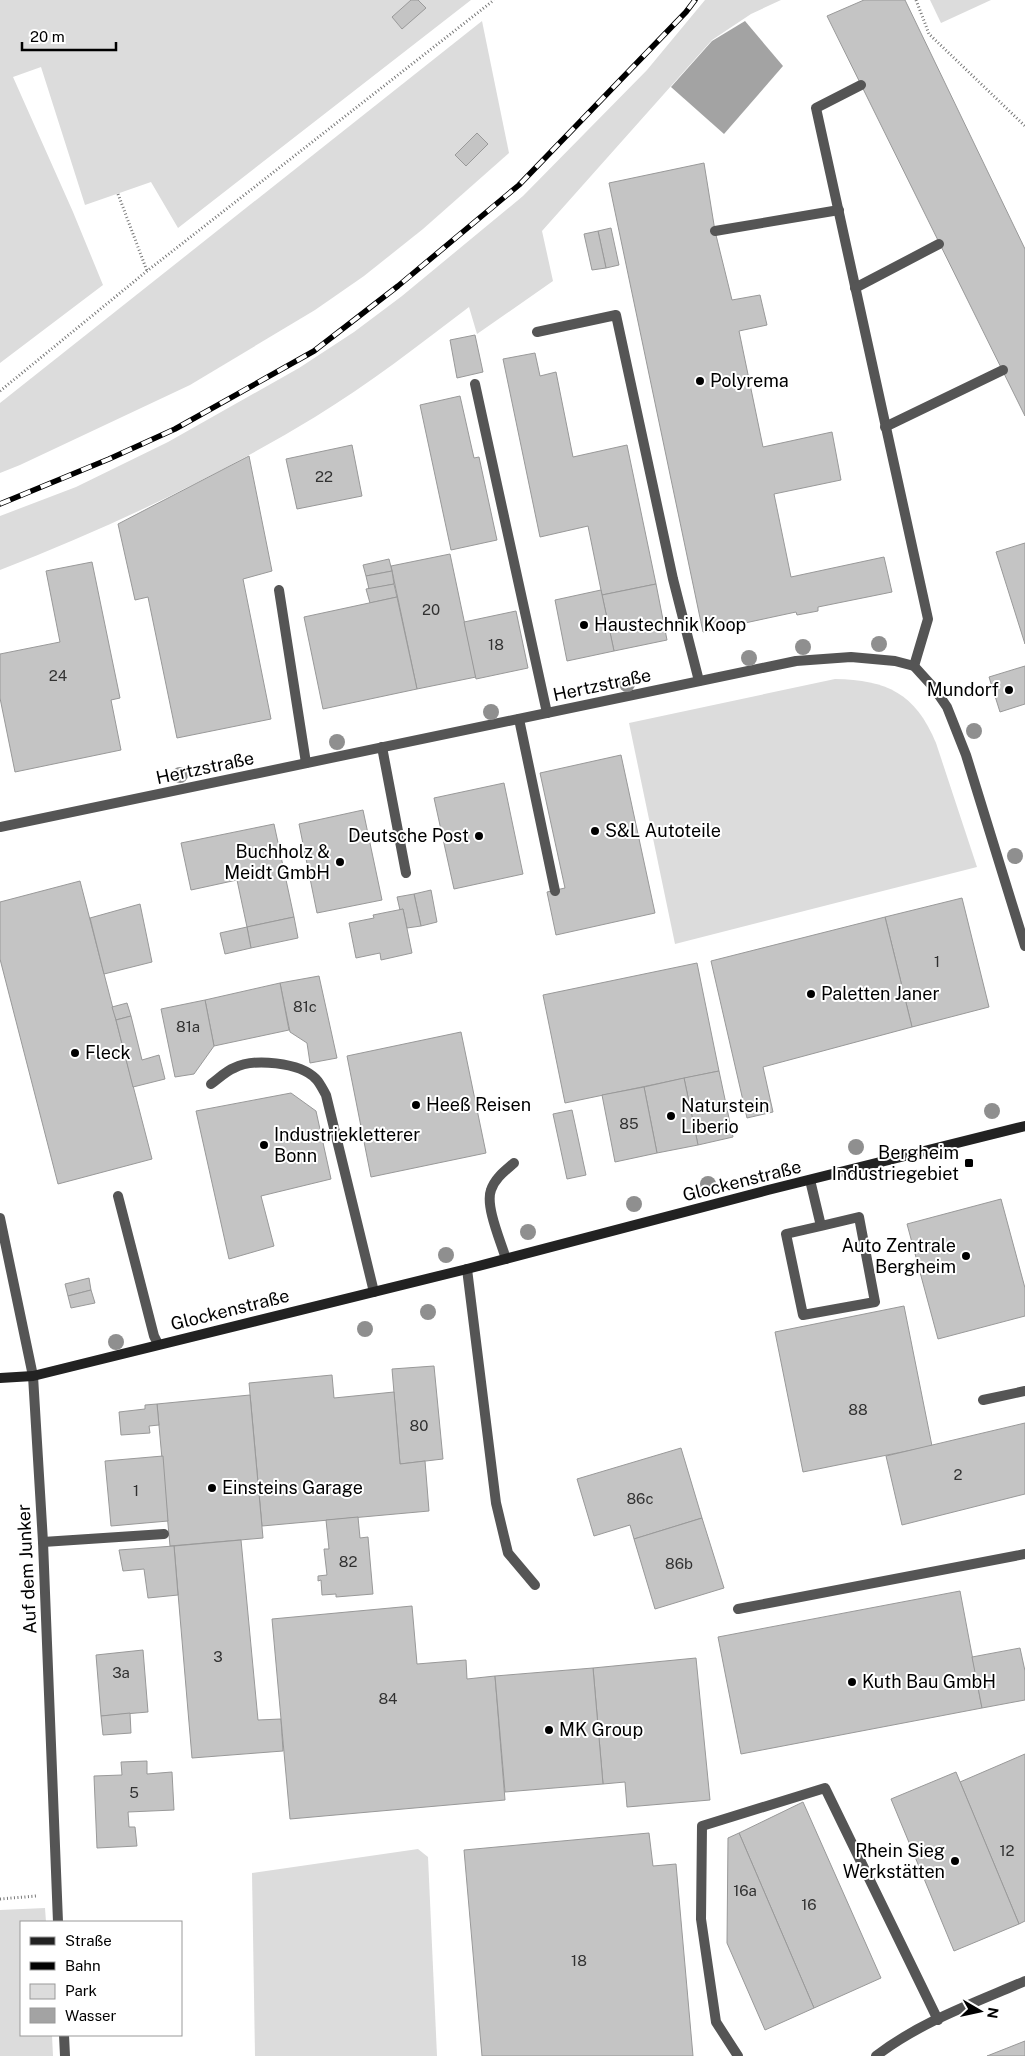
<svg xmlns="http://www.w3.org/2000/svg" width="1025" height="2056" viewBox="0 0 1025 2056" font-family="'Public Sans',sans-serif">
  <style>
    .green { fill: #dcdcdc }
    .water { fill: #a3a3a3 }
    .building { fill: #c4c4c4; stroke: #999 }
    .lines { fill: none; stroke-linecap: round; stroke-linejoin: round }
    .path { stroke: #777; stroke-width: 3; stroke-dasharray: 1 2.5; stroke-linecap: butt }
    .lane { stroke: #555; stroke-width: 10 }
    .street { stroke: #555; stroke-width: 10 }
    .secondary { stroke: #222; stroke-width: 10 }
    .rail-casing { stroke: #000; stroke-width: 5.5 }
    .rail { stroke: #fff; stroke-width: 4; stroke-dasharray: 11; stroke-linecap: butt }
    .tree { fill: #8f8f8f }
    .poi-dot { fill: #000; stroke: #fff; stroke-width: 2 }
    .labels { text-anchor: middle; stroke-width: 4; stroke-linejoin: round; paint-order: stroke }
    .number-label { font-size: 15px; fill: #313131 }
    .poi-label { font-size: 18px; fill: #000; stroke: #fff; text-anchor: start }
    .street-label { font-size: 18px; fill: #000; stroke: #fff }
  </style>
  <rect width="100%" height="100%" fill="#fff"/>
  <!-- green -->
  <g class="green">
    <path d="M0,0h471l-293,228 -27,-46 -66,23 -44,-138 -28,10 60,135 30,73 -103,78z"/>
    <path d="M705,0h76l-30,14 -39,26 -170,191 11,50 -76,53 -8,-27c-50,38 -100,77 -154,110 -99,60 -206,111 -315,153v-54l76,-29 92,-45 131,-74 55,-36 48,-36 121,-100 124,-126z"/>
    <path d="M930,0h61l-50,23z"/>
    <path d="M482,21l27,132 -86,76 -59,47 -49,34 -125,75 -170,80 -20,8v-70z"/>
    <path d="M835,679c52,1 80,14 101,64l41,124 -302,77 -46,-221z"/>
    <path d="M418,1849l10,8 9,199h-182l-3,-183z"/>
    <path d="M45,1908l1,14h-25v113h31l1,21h-53v-146z"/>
  </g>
  <!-- water -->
  <path class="water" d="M745,21l38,45 -59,68 -53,-47 41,-46z"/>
  <!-- building -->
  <g class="building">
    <path d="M411,0h7l8,8 -24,21 -10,-12z"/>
    <path d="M864,0h41l120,249v167l-198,-400z"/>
    <path d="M477,133l11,11 -22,22 -11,-11z"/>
    <path d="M704,163l11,68 17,69 28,-5 7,30 -28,6 24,116 69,-15 9,48 -67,14 17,83 93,-20 8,35 -74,15v4l-21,4 -1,-3 -93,20 -94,-449z"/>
    <path d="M611,228l8,37 -13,3 -8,-37z"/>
    <path d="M598,231l8,37 -14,2 -8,-36z"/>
    <path d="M475,335l8,37 -26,6 -7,-38z"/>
    <path d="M535,353l5,23 16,-4 17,85 54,-12 29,139 -54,11 -14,-69 -48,11 -37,-178z"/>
    <path d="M460,396l14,62 5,-1 18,83 -46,10 -31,-145z"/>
    <path d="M352,445l10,51 -65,13 -11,-50z"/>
    <path d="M249,456l23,115 -29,8 28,140 -94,19 -29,-141 -13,3 -17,-76z"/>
    <path d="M1025,543v101l-29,-92z"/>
    <path d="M450,554l26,123 -59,12 -26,-123z"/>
    <path d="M389,559l3,12 -26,5 -3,-11z"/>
    <path d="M92,562l28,136 -9,2 10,50 -106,22 -15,-74v-44l60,-12 -14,-71z"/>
    <path d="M392,571l2,13 -25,5 -3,-13z"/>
    <path d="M394,584l3,13 -27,6 -4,-14z"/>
    <path d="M656,584l11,56 -53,11 -12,-56z"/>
    <path d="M601,590l13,61 -47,10 -12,-61z"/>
    <path d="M397,597l20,92 -94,20 -19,-92z"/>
    <path d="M516,611l12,57 -52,11 -12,-57z"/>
    <path d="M1025,666v38l-25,8 -11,-35z"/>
    <path d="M621,755l34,158 -99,22 -9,-43 18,-4 -25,-115z"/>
    <path d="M504,783l19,91 -69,15 -20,-91z"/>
    <path d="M363,810l19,90 -65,13 -18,-89z"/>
    <path d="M274,824l20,93 -47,10 -10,-47 -46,10 -10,-47z"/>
    <path d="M80,881l72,278 -94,25 -58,-225v-57z"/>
    <path d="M431,890l6,32 -16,4 -7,-32z"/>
    <path d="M414,894l7,32 -14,2 -4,-19 -3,1 -3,-13z"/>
    <path d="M962,898l27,109 -77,20 -27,-110z"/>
    <path d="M140,904l12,58 -48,12 -14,-56z"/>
    <path d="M403,909l9,44 -31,7 -1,-7 -24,5 -7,-35 25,-5 -1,-3z"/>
    <path d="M294,917l4,21 -47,10 -4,-21z"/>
    <path d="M885,917l27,110 -149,40 10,45 -26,6 -36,-157z"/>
    <path d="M247,927l4,21 -26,6 -5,-21z"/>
    <path d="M697,963l22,108 -154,32 -22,-108z"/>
    <path d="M319,976l18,82 -27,5 -3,-20 -17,-11 -10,-49z"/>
    <path d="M280,983l9,47 -75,16 -9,-46z"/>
    <path d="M205,1000l9,46 -20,28 -19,3 -14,-68z"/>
    <path d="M127,1003l4,13 -15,4 -4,-13z"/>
    <path d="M131,1016l11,44 17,-5 6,24 -32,8 -17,-67z"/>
    <path d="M461,1032l25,121 -115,24 -24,-121z"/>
    <path d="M719,1071l14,66 -35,8 -14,-67z"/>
    <path d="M684,1078l14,67 -41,8 -13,-66z"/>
    <path d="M644,1087l13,66 -42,9 -13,-67z"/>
    <path d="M291,1093l25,18 15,68 -70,17 13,50 -45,13 -33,-148z"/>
    <path d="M572,1110l14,65 -19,4 -14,-65z"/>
    <path d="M1001,1199l24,89v28l-87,23 -31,-115z"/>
    <path d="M89,1278l2,12 -23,6 -3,-12z"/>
    <path d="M91,1290l4,13 -24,5 -3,-12z"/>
    <path d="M904,1306l28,140 -129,26 -28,-140z"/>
    <path d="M434,1366l9,93 -43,5 -8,-95z"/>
    <path d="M332,1375l2,23 60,-6 6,72 25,-3 4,50 -167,15 -13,-143z"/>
    <path d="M250,1395l13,143 -93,8 -13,-142z"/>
    <path d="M157,1404l2,21 -10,1 1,7 -29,2 -2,-23 26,-3v-4z"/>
    <path d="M1025,1423v71l-123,31 -16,-69z"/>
    <path d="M681,1448l21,70 -68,21 -4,-14 -36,11 -17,-57z"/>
    <path d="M163,1456l5,65 -57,5 -6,-65z"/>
    <path d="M358,1517l2,21 8,-1 5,57 -37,3v-3l-14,1 -1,-15 -3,1v-5l9,-1 -3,-26h5l-3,-29z"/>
    <path d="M702,1518l22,70 -69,21 -21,-70z"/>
    <path d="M241,1540l17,180 23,-1 2,32 -91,7 -18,-212z"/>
    <path d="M174,1546l4,49 -30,3 -4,-29 -21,2 -4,-21z"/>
    <path d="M960,1591l22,117 -241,46 -23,-117z"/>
    <path d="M412,1606l5,58 49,-4 1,19 28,-3 10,124 -215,19 -18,-200z"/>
    <path d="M1020,1648l5,23v29l-43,8 -10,-51z"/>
    <path d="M143,1650l5,62 -47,4 -5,-61z"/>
    <path d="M696,1658l14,142 -83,7 -2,-25 -22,2 -10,-116z"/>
    <path d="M593,1668l10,116 -98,8 -10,-116z"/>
    <path d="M130,1713l1,20 -28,2 -2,-19z"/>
    <path d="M1025,1754v167l-6,3 -59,-142z"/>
    <path d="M147,1761v13l25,-2 2,38 -46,2 1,15h6l2,19 -40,2 -3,-72 28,-1 -1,-13z"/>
    <path d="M956,1772l63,152 -65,27 -63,-152z"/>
    <path d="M803,1802l78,176 -67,30 -75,-175z"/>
    <path d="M649,1833l4,33 23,-2 17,192h-211l-18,-206z"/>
    <path d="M739,1833l75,175 -49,22 -38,-87 1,-105z"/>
    <path d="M1025,2041v15h-38z"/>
  </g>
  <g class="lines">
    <!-- path -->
    <g class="path">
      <path d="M916,0l13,34 96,92"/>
      <path d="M118,194l29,77"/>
      <path d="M0,391l147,-120 347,-271"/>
      <path d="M0,1899l36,-3"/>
    </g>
    <!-- lane -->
    <g class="lane">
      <path d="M861,85l-45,23 112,511 -14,47"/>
      <path d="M715,231l124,-21"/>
      <path d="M855,288l84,-44"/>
      <path d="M537,332l79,-17 57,264 26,102"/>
      <path d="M475,384l72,329"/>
      <path d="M885,427l118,-57"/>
      <path d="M279,590l27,173"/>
      <path d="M519,719l36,172"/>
      <path d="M382,747l24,126"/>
      <path d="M211,1084c7,-5 15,-13 23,-16 19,-10 66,-6 82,11 4,4 7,11 10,16l48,197"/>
      <path d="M810,1180l11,46 38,-9 16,85 -72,13 -17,-81 35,-8"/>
      <path d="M118,1196l36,140 4,8"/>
      <path d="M506,1259c-5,-17 -21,-53 -15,-69 4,-12 14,-19 23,-27"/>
      <path d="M983,1400l42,-9"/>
      <path d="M43,1542l121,-8"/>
      <path d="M738,1609l287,-55"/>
      <path d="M738,2056l-22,-34 -15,-103 1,-93 123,-38 113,232"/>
    </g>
    <!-- street -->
    <g class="street">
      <path d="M0,827l796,-166 55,-4 44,4 19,5 20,22 13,19 19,48 59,191"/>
      <path d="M0,1218l33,158 10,166 15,380"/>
      <path d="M467,1269l29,234 12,50 27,32"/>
      <path d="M64,2035l1,21"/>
      <path d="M876,2056c44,-34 98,-53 149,-75"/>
    </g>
    <!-- secondary -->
    <path class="secondary" d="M0,1378l33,-2 434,-107 301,-79 257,-64"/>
    <defs>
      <path id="rail" d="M0,504l109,-45 66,-30 139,-78 84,-65 121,-101 167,-173 9,-12"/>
    </defs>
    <!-- rail casing -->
    <use href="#rail" class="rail-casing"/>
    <!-- rail -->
    <use href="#rail" class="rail"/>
  </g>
  <!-- trees -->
  <g class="tree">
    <circle cx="879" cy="644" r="8"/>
    <circle cx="803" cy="647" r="8"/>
    <circle cx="749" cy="658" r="8"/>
    <circle cx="627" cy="684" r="8"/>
    <circle cx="491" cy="712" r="8"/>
    <circle cx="974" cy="731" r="8"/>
    <circle cx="337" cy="742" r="8"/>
    <circle cx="180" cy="775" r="8"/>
    <circle cx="1015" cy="856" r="8"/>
    <circle cx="992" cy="1111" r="8"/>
    <circle cx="856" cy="1147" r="8"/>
    <circle cx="708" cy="1184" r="8"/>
    <circle cx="634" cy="1204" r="8"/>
    <circle cx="528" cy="1232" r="8"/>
    <circle cx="446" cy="1255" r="8"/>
    <circle cx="428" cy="1312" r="8"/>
    <circle cx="365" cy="1329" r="8"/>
    <circle cx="116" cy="1342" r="8"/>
  </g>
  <!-- markers -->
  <g class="poi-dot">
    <circle cx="700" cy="381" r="5"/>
    <circle cx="584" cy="625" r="5"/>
    <circle cx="1009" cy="690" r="5"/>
    <circle cx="595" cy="831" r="5"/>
    <circle cx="479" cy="836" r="5"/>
    <circle cx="340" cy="862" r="5"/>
    <circle cx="811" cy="994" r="5"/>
    <circle cx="75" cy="1053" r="5"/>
    <circle cx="416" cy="1105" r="5"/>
    <circle cx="671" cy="1116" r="5"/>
    <circle cx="264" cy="1145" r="5"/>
    <rect x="964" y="1158" width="10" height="10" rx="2.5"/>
    <circle cx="966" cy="1256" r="5"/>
    <circle cx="212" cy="1488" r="5"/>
    <circle cx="852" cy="1682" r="5"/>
    <circle cx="549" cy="1730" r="5"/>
    <circle cx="955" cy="1861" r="5"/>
  </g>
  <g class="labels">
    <!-- number labels -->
    <g class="number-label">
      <text x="324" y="482">22</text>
      <text x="431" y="615">20</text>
      <text x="496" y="650">18</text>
      <text x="58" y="681">24</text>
      <text x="937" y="967">1</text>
      <text x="305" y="1012">81c</text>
      <text x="188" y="1032">81a</text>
      <text x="629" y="1129">85</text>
      <text x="858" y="1415">88</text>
      <text x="419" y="1431">80</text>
      <text x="958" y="1480">2</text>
      <text x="136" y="1496">1</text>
      <text x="640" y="1504">86c</text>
      <text x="348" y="1567">82</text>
      <text x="679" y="1569">86b</text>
      <text x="218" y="1662">3</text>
      <text x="121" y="1678">3a</text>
      <text x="388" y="1704">84</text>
      <text x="134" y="1798">5</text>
      <text x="1007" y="1856">12</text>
      <text x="745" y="1896">16a</text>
      <text x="809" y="1910">16</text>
      <text x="579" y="1966">18</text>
    </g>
    <!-- poi labels -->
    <g class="poi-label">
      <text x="710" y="387">Polyrema</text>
      <text x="594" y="631">Haustechnik Koop</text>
      <text x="999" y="696" text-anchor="end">Mundorf</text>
      <text x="605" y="837">S&amp;L Autoteile</text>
      <text x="469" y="842" text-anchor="end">Deutsche Post</text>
      <text x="330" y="858" text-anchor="end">Buchholz &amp;<tspan x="330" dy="21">Meidt GmbH</tspan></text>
      <text x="821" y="1000">Paletten Janer</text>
      <text x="85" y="1059">Fleck</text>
      <text x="426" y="1111">Heeß Reisen</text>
      <text x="681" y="1112">Naturstein<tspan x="681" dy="21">Liberio</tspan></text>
      <text x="274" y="1141">Industriekletterer<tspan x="274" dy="21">Bonn</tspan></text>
      <text x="959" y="1159" text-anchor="end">Bergheim<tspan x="959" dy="21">Industriegebiet</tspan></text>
      <text x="956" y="1252" text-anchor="end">Auto Zentrale<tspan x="956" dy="21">Bergheim</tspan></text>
      <text x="222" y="1494">Einsteins Garage</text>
      <text x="862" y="1688">Kuth Bau GmbH</text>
      <text x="559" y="1736">MK Group</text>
      <text x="945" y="1857" text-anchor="end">Rhein Sieg<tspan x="945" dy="21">Werkstätten</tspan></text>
    </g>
    <!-- street labels -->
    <g class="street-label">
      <text transform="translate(602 685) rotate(-12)" y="6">Hertzstraße</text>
      <text transform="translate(205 768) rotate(-12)" y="6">Hertzstraße</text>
      <text transform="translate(742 1181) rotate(-14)" y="6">Glockenstraße</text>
      <text transform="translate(230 1310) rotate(-14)" y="6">Glockenstraße</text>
      <text transform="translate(27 1569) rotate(-93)" y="6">Auf dem Junker</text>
    </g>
  </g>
  <!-- legend -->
  <rect x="20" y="1921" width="162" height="115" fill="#ffffff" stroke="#999999"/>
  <rect x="30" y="1937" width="25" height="8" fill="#222222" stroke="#999999"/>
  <text x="65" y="1946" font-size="15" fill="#000000">Straße</text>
  <rect x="30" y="1962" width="25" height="8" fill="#000000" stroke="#999999"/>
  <text x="65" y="1971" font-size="15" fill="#000000">Bahn</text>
  <rect x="30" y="1984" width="25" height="15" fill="#dcdcdc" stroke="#999999"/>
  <text x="65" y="1996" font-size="15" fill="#000000">Park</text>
  <rect x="30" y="2008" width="25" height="15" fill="#a3a3a3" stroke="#999999"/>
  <text x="65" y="2021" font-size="15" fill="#000000">Wasser</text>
  <!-- north arrow -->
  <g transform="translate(980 2011) rotate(99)" stroke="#ffffff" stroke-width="4" paint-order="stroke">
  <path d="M0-4L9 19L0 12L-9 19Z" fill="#000000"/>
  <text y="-8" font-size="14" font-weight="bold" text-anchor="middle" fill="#000000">N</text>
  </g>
  <!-- scale -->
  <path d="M22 42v8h94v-8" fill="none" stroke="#000000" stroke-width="2.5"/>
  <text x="30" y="42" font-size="15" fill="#000000" stroke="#ffffff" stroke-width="4" paint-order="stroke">20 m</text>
</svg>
